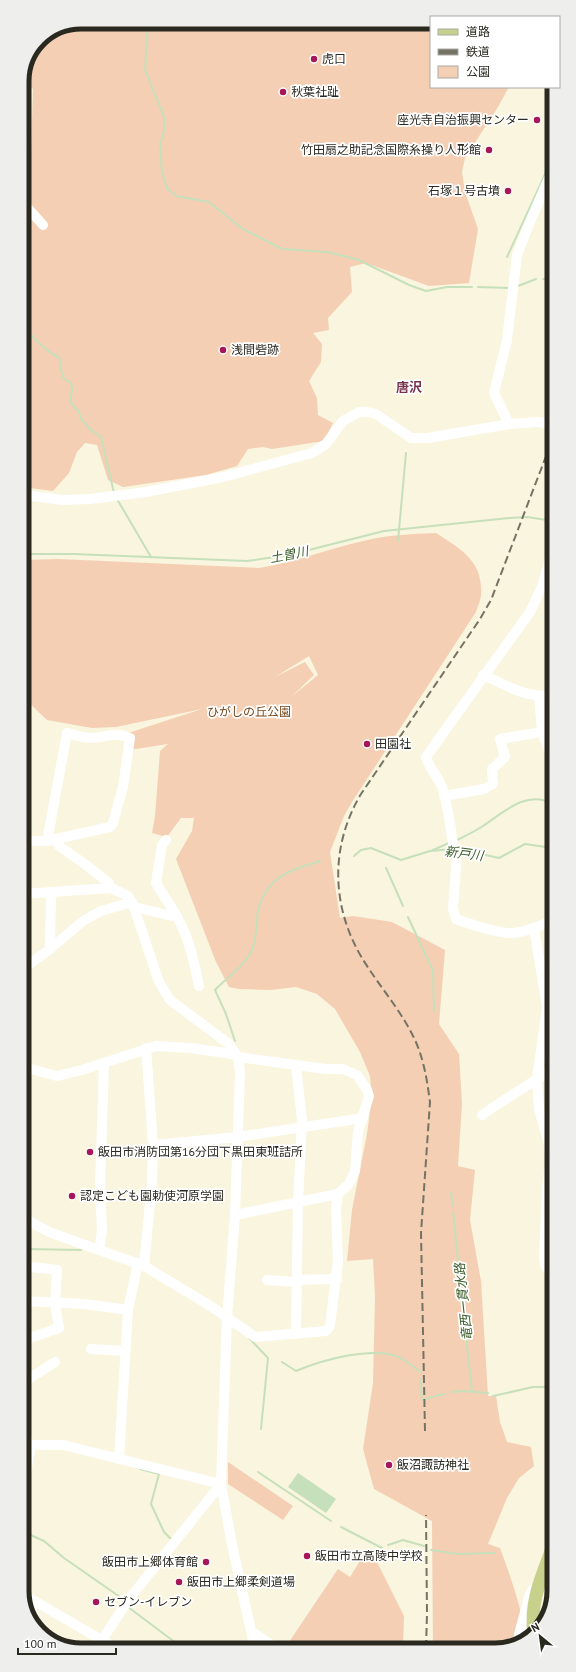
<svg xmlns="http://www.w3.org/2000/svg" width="576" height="1672" viewBox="0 0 576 1672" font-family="'PT Sans','Noto Sans JP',sans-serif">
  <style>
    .green { fill: #f4cfb3; fill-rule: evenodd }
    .water { fill: #c6e0bb }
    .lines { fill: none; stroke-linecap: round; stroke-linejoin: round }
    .stream { stroke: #c6e0bb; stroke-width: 2 }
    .minor { stroke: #fff; stroke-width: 10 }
    .major { stroke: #c7d18b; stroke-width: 13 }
    .rail { stroke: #757365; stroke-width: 2; stroke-dasharray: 8 4; stroke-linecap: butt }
    .poi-dot { fill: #a51759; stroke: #fff; stroke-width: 1.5 }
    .labels { text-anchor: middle; stroke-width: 3.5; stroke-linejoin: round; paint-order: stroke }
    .poi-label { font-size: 12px; fill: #2a2920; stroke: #fff; text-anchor: start }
    .park-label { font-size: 12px; fill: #77461c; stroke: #fff }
    .neighbourhood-label { font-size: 13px; font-weight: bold; fill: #78334c; stroke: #fff }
    .water-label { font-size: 13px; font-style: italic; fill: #3b5d2b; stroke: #fff }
    .rim { fill: none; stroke: #2a2920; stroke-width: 5 }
  </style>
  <rect width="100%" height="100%" fill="#f9f5de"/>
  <!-- green -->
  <g class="green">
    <path d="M81,22h350v65h78l-11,20 -33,51 -3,14 3,20 13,37 -9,54 -40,3 -63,-23 -16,4 2,25 -24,26 1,12 -16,3 9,11 -1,18 -12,19 8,17 1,17 15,8 -9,18 -52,8 -9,-2 -15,2 -11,17 -31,9 -83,12 -15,-7 -11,-35 -12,-2 -8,9 -8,21 -16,18 -30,-4 -1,-327 9,-5 2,-66 -11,-10v-2l17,-38z"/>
    <path d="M436,533c24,16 47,27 45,61 0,5 -3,12 -5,18l-124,190 -8,14 -14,36 10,66 13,-2 39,6 53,28 -6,74 20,30 3,50 -4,62 17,4 -5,50 11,61 7,115h8l4,26 7,20 24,5 3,19 -15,12 -12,20 -19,46 12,4c11,30 21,58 26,89l-16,11h-77l-1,-127 -58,-32 -11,-40 10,-66 2,-86 -2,-38 -26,2 5,-51 15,-76 5,-38 -2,-20 -10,-24 -25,-43 -18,-15 -21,-7 -26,3 -31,-1 -10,-2 -13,-25 -40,-103 16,-28 2,-13h-13l-14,19 -15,-4 3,-17 5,-65 8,-7 -39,6 -7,-15 80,-26 -86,18 -24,1 -45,-8 -24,-23v-137l35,-1 201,9c36,-6 69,-19 104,-27 24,-6 48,-7 73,-8zM309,656l9,19 -27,22 23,-22 -9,-13 -30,15z"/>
    <path d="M228,1462l65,44 -10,14 -55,-36z"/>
    <path d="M366,1551l8,5 30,60 -1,32 -116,1 -2,-1 53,-79 12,8z"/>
    <path d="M83,1641l16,9 -24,-1z"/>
  </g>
  <!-- water -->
  <path class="water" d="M298,1473l38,26 -10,14 -38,-26z"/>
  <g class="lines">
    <!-- stream -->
    <g class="stream">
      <path d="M148,22l-3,48 19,47v13l-4,17 2,25 5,16 9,8 33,6 34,27 39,20 46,3 31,8 50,25 17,6 21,-4h25"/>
      <path d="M507,257l45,-98"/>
      <path d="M543,279h9"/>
      <path d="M518,286l18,-7"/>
      <path d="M478,287l32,1"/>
      <path d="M22,313c12,8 6,9 8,19 2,6 23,24 29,25 2,6 1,14 4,20 2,3 5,3 7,6 5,5 0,13 0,19l9,10 2,7 10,11 10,7 13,56"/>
      <path d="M117,499l34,58"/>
      <path d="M398,541l8,-88"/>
      <path d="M23,554h51l173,7 42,-6 95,-24 125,-13 18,-1 26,4"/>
      <path d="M455,841c10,-5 19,-9 28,-15 21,-14 44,-37 70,-22"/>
      <path d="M459,849l40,9 26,-14 28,4"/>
      <path d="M433,850l16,-7"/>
      <path d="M354,856l7,-6 10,-2 30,12 29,-9 23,-2"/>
      <path d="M386,868l17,38"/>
      <path d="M408,917l25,54 1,40"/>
      <path d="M235,1041l-9,-27 -11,-24c12,-13 29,-23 37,-40 5,-12 4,-26 6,-39 8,-34 32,-41 62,-50"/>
      <path d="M451,1193l2,13"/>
      <path d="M453,1212l19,180"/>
      <path d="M24,1249l57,1"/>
      <path d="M249,1338l19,20 -7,71"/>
      <path d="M282,1362l14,9c26,-11 78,-26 105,-13 7,4 14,10 20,14"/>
      <path d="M420,1379l2,21"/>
      <path d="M452,1392l11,-1 25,2"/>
      <path d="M435,1396l10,-2"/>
      <path d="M493,1396l40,-9h21"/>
      <path d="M426,1399l6,-2"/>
      <path d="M140,1469l19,5 -8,30 13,28 7,7"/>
      <path d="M258,1472l73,49"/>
      <path d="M341,1527l41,21"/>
      <path d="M24,1532l20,9 20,17 56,39 3,5"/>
      <path d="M388,1545l15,-5 21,6"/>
      <path d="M431,1550l27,4 37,-1"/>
      <path d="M128,1607l56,42"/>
    </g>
    <!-- minor -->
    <g class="minor">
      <path d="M22,197l4,9 17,19"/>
      <path d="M509,424l-15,-31 13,-53 10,-85 10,-26 25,-58"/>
      <path d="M23,495l40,5 27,-1 56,-7 77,-15 89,-24 14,-9 17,-23 16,-9h9l8,2 35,24h17l81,-14 30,-2 14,3"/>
      <path d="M553,546l-10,38 -13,28 -104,145c2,10 12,19 16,30 6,18 8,38 11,57l4,8 -4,57 3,10c14,5 44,15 58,14 14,-2 27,-7 39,-13"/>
      <path d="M543,584l10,2"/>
      <path d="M483,675c21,9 48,26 70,19"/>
      <path d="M539,696l3,36 11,29"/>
      <path d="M444,796l40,-7 9,-5 -1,-15 13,-12 -5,-18 42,-7"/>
      <path d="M55,839l4,7 23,16 27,21 2,5"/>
      <path d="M23,841h24l63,-14 3,-4 10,-36 7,-49c-16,-7 -22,-1 -38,0 -8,0 -17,-3 -25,-5l-20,108"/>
      <path d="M23,894l88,-6 17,8 6,11 25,75 11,18 59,44 9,13 88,12h17l14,6 10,15 2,6 -11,36 -3,39 -6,13 -11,10 -2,14 2,53 -8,65 -4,5 -71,6 -46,-32 -65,-39 -95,-34 -26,-14"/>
      <path d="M134,907l38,9 4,-1 -20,-32 6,-38 4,-5"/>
      <path d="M176,915c13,22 18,46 23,71"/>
      <path d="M534,928l13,79 -10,72 2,30 10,36 1,18 -3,25 -3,69 1,8 9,14"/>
      <path d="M50,949l1,-57"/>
      <path d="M23,969l27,-20 33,-28 18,-10 31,-9"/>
      <path d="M238,1057l2,15 -5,143 -8,102 -6,167 11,61 23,104"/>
      <path d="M296,1065l6,56 -4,81 -2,132"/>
      <path d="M23,1067l34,9 25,-6 74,-24 34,2 36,5 10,2"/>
      <path d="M482,1115l16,-11 55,-35"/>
      <path d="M153,1145l84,-8 126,-19"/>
      <path d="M235,1215l103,-21"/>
      <path d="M99,1250l3,-19 -2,-45 4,-123"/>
      <path d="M24,1266l33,4 -2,34 4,24 -35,12"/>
      <path d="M144,1266l8,-84 1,-37 -7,-97"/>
      <path d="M267,1280l29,2"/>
      <path d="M296,1280l41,-1"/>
      <path d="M24,1301l61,3 43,6"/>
      <path d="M91,1349l34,2"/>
      <path d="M24,1382l31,-20"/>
      <path d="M24,1426l6,25 -6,33"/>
      <path d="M29,1445h34l158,39"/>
      <path d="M119,1459l9,-149 10,-47"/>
      <path d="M24,1574l1,16 14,41"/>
      <path d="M24,1595l95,55"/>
      <path d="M252,1632l26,17"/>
      <path d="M102,1640l27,-41 92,-115"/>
      <path d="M518,1643l1,-9 11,-40 3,-5 5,-1"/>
    </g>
    <!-- major -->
    <path class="major" d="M534,1632c-5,-31 10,-60 20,-89"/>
    <!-- rail -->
    <g class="rail">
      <path d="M425,1431l-4,-198 9,-131c-3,-22 -6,-42 -15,-62 -14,-30 -36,-54 -53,-82 -31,-52 -32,-112 -1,-164l119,-175 11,-19 62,-162"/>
      <path d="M426,1648l1,-34 -1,-99"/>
    </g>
  </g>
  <!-- markers -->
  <g class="poi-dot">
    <circle cx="314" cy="59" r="4"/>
    <circle cx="283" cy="92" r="4"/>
    <circle cx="537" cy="120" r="4"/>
    <circle cx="489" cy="150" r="4"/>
    <circle cx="508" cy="191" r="4"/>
    <circle cx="223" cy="350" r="4"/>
    <circle cx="367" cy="744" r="4"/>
    <circle cx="90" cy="1152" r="4"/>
    <circle cx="72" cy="1196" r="4"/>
    <circle cx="389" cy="1465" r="4"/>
    <circle cx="307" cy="1556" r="4"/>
    <circle cx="206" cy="1562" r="4"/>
    <circle cx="179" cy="1582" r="4"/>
    <circle cx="96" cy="1602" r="4"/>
  </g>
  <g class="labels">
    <!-- poi labels -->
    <g class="poi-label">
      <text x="322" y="63">虎口</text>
      <text x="291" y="96">秋葉社趾</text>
      <text x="529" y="124" text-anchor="end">座光寺自治振興センター</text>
      <text x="481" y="154" text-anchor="end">竹田扇之助記念国際糸操り人形館</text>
      <text x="500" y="195" text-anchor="end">石塚１号古墳</text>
      <text x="231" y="354">浅間砦跡</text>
      <text x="375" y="748">田園社</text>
      <text x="98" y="1156">飯田市消防団第16分団下黒田東班詰所</text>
      <text x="80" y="1200">認定こども園勅使河原学園</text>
      <text x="397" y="1469">飯沼諏訪神社</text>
      <text x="315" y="1560">飯田市立高陵中学校</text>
      <text x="198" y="1566" text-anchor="end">飯田市上郷体育館</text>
      <text x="187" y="1586">飯田市上郷柔剣道場</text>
      <text x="104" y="1606">セブン-イレブン</text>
    </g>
    <!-- park labels -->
    <g class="park-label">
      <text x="249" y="716">ひがしの丘公園</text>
    </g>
    <!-- neighbourhood labels -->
    <g class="neighbourhood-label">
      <text x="409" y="392">唐沢</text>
    </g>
    <!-- water labels -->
    <g class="water-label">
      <text transform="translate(289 554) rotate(-11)" y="5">土曽川</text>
      <text transform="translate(464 853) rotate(7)" y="5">新戸川</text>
      <text transform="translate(463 1302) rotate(-96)" y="5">竜西一貫水路</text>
    </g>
  </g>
  <!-- crop -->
  <path d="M0 0H576V1672H0ZM81 29H495A52 52 0 0 1 547 81V1591A52 52 0 0 1 495 1643H81A52 52 0 0 1 29 1591V81A52 52 0 0 1 81 29Z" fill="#eeeeed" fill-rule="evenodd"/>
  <path class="rim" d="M81 29H495A52 52 0 0 1 547 81V1591A52 52 0 0 1 495 1643H81A52 52 0 0 1 29 1591V81A52 52 0 0 1 81 29Z"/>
  <!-- legend -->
  <rect x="430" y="16" width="130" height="72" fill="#ffffff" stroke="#aaa9a6"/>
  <rect x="438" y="29" width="20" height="6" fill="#c7d18b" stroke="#aaa9a6"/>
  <text x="466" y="36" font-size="12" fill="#2a2920">道路</text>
  <rect x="438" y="49" width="20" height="6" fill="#757365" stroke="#aaa9a6"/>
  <text x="466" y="56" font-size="12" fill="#2a2920">鉄道</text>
  <rect x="438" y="66" width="20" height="12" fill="#f4cfb3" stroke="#aaa9a6"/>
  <text x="466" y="76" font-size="12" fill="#2a2920">公園</text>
  <!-- north arrow -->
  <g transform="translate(540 1636) rotate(331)" stroke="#ffffff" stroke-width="3" paint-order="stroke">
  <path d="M0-3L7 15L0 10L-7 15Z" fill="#2a2920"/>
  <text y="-6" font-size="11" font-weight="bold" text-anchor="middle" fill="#2a2920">N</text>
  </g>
  <!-- scale -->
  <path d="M18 1648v6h98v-6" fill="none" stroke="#2a2920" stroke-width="2"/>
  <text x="24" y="1648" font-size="12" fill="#2a2920" stroke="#ffffff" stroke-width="3" paint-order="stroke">100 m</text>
</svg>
